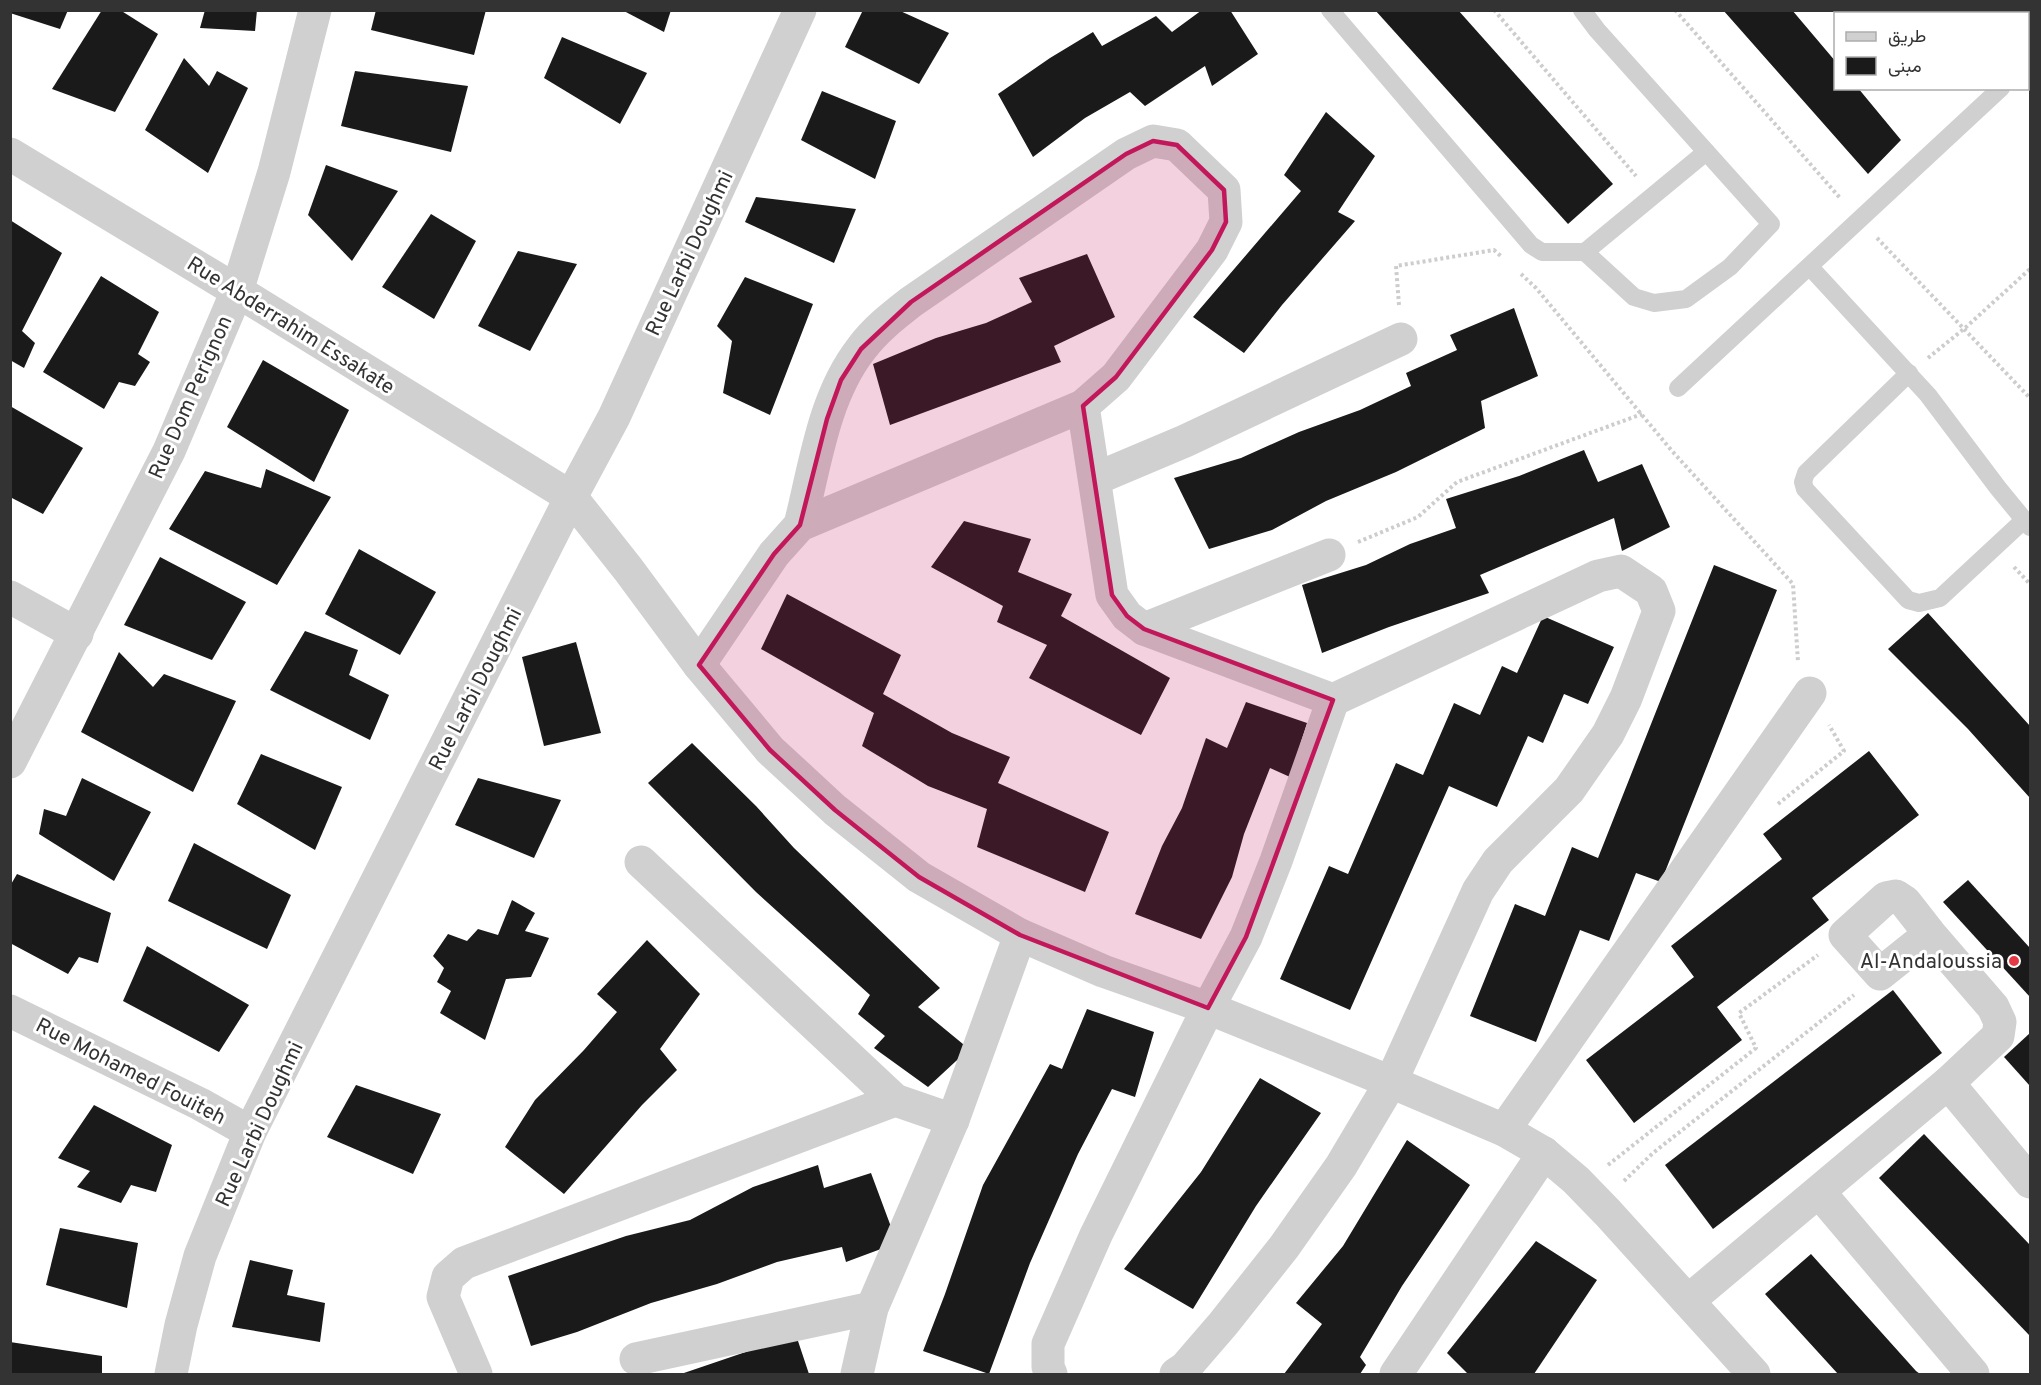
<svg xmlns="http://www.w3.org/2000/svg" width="2041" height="1385" viewBox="0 0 2041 1385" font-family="Overpass,Vazirmatn,sans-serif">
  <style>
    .green { fill: #e6ecdf }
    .building { fill: #1a1a1a }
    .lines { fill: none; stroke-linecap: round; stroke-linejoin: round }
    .path { stroke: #cdcdcd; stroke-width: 4; stroke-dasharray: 3 3; stroke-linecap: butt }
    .service { stroke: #d0d0d0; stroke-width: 18 }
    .minor { stroke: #d0d0d0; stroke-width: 33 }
    .marked { fill: #c2185b; fill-opacity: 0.2; stroke: #c2185b; stroke-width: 4.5; stroke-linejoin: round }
    .poi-dot { fill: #e63946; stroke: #fff; stroke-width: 2 }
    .labels { text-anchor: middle; stroke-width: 6; stroke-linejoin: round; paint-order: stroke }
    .street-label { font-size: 21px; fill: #333; stroke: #fff }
    .poi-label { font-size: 21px; fill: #333; stroke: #fff; text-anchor: end }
  </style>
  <rect width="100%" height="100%" fill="#fff"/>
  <!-- green -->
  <path class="green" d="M1842,11h126l-3,3h-120z"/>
  <!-- building -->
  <g class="building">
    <path d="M10,10h58l-8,19 -50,-16z"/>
    <path d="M102,10h18l38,24 -43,78 -63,-23z"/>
    <path d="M205,10h52l-2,21 -55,-3z"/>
    <path d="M376,10h110l-12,45 -103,-25z"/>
    <path d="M622,10h49l-7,22z"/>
    <path d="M863,10h35l51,23 -30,51 -74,-37z"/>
    <path d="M1202,10h28l28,44 -46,32 -7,-20 -60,40 -15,-14 -45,26 -52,39 -35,-63 52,-36 43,-26 9,14 54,-30 16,16z"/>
    <path d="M1375,10h83l155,174 -45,40z"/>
    <path d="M1723,10h69l44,52v26h22l43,52 -33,34z"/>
    <path d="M562,37l85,36 -27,51 -76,-46z"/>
    <path d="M184,58l25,28 8,-15 31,17 -40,85 -63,-43z"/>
    <path d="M355,71l113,15 -17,66 -110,-26z"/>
    <path d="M822,91l74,30 -21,58 -74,-39z"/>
    <path d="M1326,112l49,44 -37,56 17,9 -73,84 -38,48 -51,-36 108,-126 -17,-16z"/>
    <path d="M326,165l72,26 -46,70 -44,-46z"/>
    <path d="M756,197l100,12 -22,54 -89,-41z"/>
    <path d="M431,214l45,27 -42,78 -52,-32z"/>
    <path d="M10,220l52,33 -40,78 13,12 -11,25 -14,-8z"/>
    <path d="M518,251l59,13 -47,87 -52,-25z"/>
    <path d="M1087,254l28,63 -61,29 7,16 -171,63 -17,-61 63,-26 50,-15 46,-21 -13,-24z"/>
    <path d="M101,276l58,36 -21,42 12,8 -15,24 -16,-4 -15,27 -61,-37z"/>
    <path d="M745,277l68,27 -43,111 -47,-22 9,-52 -15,-15z"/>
    <path d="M1514,308l24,68 -57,25 4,27 -89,44 -70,29 -54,29 -63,19 -35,-71 67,-20 58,-26 61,-22 51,-24 -5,-13 51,-23 -7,-15z"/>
    <path d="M263,360l86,50 -35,72 -87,-55z"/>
    <path d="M10,406l73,42 -40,66 -33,-17z"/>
    <path d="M1584,450l14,32 44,-18 28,63 -48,24 -8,-33 -134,57 9,18 -100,34 -67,26 -20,-68 64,-20 44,-21 46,-16 -10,-29 73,-23z"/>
    <path d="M266,469l65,28 -54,88 -108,-56 36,-58 56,17z"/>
    <path d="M964,521l67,18 -13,33 54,22 -11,22 109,62 -29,57 -112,-57 18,-33 -50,-23 6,-16 -72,-39z"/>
    <path d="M359,549l77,43 -36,63 -75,-41z"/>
    <path d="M160,557l86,45 -34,58 -88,-35z"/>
    <path d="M1714,565l63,25 -116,292 -25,-9 -27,68 -29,-11 -44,112 -66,-26 45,-112 30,12 27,-69 26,11z"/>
    <path d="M787,594l114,61 -18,39 69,39 58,24 -12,26 111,49 -24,60 -108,-45 10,-38 -59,-23 -66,-40 12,-33 -113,-64z"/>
    <path d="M1928,613l102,113v72l-62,-69 -80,-80z"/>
    <path d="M1543,616l71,31 -26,57 -24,-10 -21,49 -15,-7 -31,71 -48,-21 -99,224 -70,-31 49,-113 19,8 48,-111 27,12 31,-72 26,12 22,-49 15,7z"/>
    <path d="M305,631l53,19 -9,25 40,20 -19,45 -100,-50z"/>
    <path d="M576,642l25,91 -57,13 -22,-89z"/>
    <path d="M119,652l34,35 11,-13 72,27 -43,91 -112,-60z"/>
    <path d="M1246,702l61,21 -17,54 -20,-9 -26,66 -12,43 -31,62 -66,-25 27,-68 20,-38 24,-70 21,10z"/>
    <path d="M692,743l64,63 38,42 146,140 -22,19 51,42 -41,38 -54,-39 11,-12 -27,-22 12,-19 -114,-103 -108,-109z"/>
    <path d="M1869,751l50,64 -107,83 17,22 -112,87 25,33 -108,83 -48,-63 108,-83 -23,-31 111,-87 -19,-25z"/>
    <path d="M261,754l81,33 -27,63 -78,-46z"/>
    <path d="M82,778l69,34 -37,69 -75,-47 5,-25 22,7z"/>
    <path d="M478,778l83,22 -27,58 -79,-33z"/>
    <path d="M194,843l97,52 -24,54 -99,-48z"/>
    <path d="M17,874l94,39 -13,50 -19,-6 -11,17 -58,-31v-57z"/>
    <path d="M1968,880l62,68v49l-87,-95z"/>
    <path d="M512,900l23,13 -10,18 24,7 -18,39 -25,2 -21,61 -45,-27 11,-22 -14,-9 7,-14 -11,-12 15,-22 19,7 11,-12 20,6z"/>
    <path d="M647,940l53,54 -40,55 17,21 -35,35 -78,89 -59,-47 30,-47 49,-50 33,-38 -20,-18z"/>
    <path d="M147,946l102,59 -30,47 -96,-51z"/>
    <path d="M1893,990l49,63 -229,176 -48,-64z"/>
    <path d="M1087,1009l67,23 -19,65 -23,-8 -34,65 -48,109 -41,111 -66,-23 22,-57 38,-109 67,-121 12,5z"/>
    <path d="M2030,1033v53l-26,-29z"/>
    <path d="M1260,1078l61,35 -65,93 -63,103 -69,-40 77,-97z"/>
    <path d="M356,1085l85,29 -28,60 -86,-37z"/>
    <path d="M94,1105l78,40 -16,47 -25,-7 -10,18 -44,-16 13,-16 -32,-13z"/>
    <path d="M1924,1134l106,111v91l-151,-158z"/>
    <path d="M1407,1140l63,45 -68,101 -42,71 6,8 -6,9h-76l38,-50 -26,-21 47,-57z"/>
    <path d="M818,1165l6,23 47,-15 26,70 -51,19 -4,-15 -65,15 -60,22 -66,19 -74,29 -46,14 -23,-70 118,-40 64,-16 63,-33z"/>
    <path d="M60,1228l78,15 -11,65 -81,-23z"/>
    <path d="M1536,1241l61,39 -63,94h-66l-21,-21z"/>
    <path d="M1811,1254l105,117 4,3h-82l-73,-80z"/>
    <path d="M250,1260l43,10 -6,25 38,8 -5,39 -88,-15z"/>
    <path d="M796,1335l13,39h-128z"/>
    <path d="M10,1342l92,14v18h-92z"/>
  </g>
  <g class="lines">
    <!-- path -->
    <g class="path">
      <path d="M1494,10l142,166"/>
      <path d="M1675,10l166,189"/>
      <path d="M1877,238l153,160"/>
      <path d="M1521,274l15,14 136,163 121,133 5,78"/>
      <path d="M1399,305l-3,-39 98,-16 8,7"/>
      <path d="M1928,358l37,-30 65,-59"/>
      <path d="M1358,542l60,-25 39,-35 185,-68"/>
      <path d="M2014,567l16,17"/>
      <path d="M1778,804l66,-53 -15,-26"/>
      <path d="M1608,1165l148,-117 -17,-35 79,-58"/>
      <path d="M1624,1181l29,-28 201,-158"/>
    </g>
    <!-- service -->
    <g class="service">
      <path d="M1330,10l201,235 11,7h43l49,45 20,6 32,-4 44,-32 41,-43 -174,-194 -15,-20"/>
      <path d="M2028,64l2,-3"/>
      <path d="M1585,252l121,-100"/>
      <path d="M1810,267l118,128 70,93 32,39"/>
      <path d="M1909,373l-103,100 -3,9 2,7 103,111 11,3 21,-5 84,-78"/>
      <path d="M1678,388l323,-300"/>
    </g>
    <!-- minor -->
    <g class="minor">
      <path d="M10,154l227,137 334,206 57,72 71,96 71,85 65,60 84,67 101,58 83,36 105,37 183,74 113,48 40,23 32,27 32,33 146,161"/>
      <path d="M1095,479l90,-38 216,-102"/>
      <path d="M800,525c15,-59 23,-127 61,-176 14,-19 32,-33 50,-47l215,-148 27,-13 24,4 47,45 2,32 -14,28 -96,127 -33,29 29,189 15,21 17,13 189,71"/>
      <path d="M10,597l67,37"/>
      <path d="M1144,629l185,-74"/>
      <path d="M699,665l75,-111 26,-29 283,-119"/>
      <path d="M10,762l159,-311 68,-160 37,-119 41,-162"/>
      <path d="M641,862l254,238 58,20"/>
      <path d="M10,1011l190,93 50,28"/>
      <path d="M1948,1083l82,99"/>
      <path d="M1504,1130l306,-437"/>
      <path d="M1819,1192l154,182"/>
      <path d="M1688,1301l260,-218 50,-47 2,-14 -7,-15 -63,-73 -25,-32 -9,-6 -10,2 -41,37 35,39 50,-40"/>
      <path d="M636,1359l236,-51"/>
      <path d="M171,1374l10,-49 19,-69 50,-124 321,-635 43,-80 186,-407"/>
      <path d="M476,1374l-33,-77 5,-20 16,-14 431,-163"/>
      <path d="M857,1374l15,-66 81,-188 67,-185"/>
      <path d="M1051,1374l-3,-7v-23l48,-109 112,-227 38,-71 30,-76 57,-161 265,-124 23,-5 30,20 8,20 -33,87 -18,36 -39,56 -71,71 -20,30 -87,191 -50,84 -57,81 -61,77 -38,44 -9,6"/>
      <path d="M1396,1374l148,-221"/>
    </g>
  </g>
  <!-- marked area -->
  <path class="marked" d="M1153,141l24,4 47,45 2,32 -14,28 -96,127 -33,29 29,189 15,21 17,13 189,71 -87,237 -38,71 -188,-73 -101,-58 -84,-67 -65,-60 -71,-85 75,-111 26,-29 27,-106 14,-39 20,-31 50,-47 215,-148z"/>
  <!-- markers -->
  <circle class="poi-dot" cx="2014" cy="961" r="6"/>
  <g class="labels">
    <!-- street labels -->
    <g class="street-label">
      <text transform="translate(689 253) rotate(-65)" y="7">Rue Larbi Doughmi</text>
      <text transform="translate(291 325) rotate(32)" y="7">Rue Abderrahim Essakate</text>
      <text transform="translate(190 397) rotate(-66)" y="7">Rue Dom Perignon</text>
      <text transform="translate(475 689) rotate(-63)" y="7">Rue Larbi Doughmi</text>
      <text transform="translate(131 1071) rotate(27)" y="7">Rue Mohamed Fouiteh</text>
      <text transform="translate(259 1124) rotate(-65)" y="7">Rue Larbi Doughmi</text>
    </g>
    <!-- poi labels -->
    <g class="poi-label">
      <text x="2002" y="968">Al-Andaloussia</text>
    </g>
  </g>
  <!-- border -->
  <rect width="2041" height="1385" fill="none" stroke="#333333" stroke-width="24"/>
  <!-- legend -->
  <rect x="1834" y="12" width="195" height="78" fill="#ffffff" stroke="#adadad" stroke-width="1.5"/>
  <rect x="1846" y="32" width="30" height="9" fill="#d0d0d0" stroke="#adadad" stroke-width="1.5"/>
  <text x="1888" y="42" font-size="18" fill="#333333">طريق</text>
  <rect x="1846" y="57" width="30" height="18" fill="#1a1a1a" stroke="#adadad" stroke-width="1.5"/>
  <text x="1888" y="72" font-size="18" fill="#333333">مبنى</text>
</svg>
